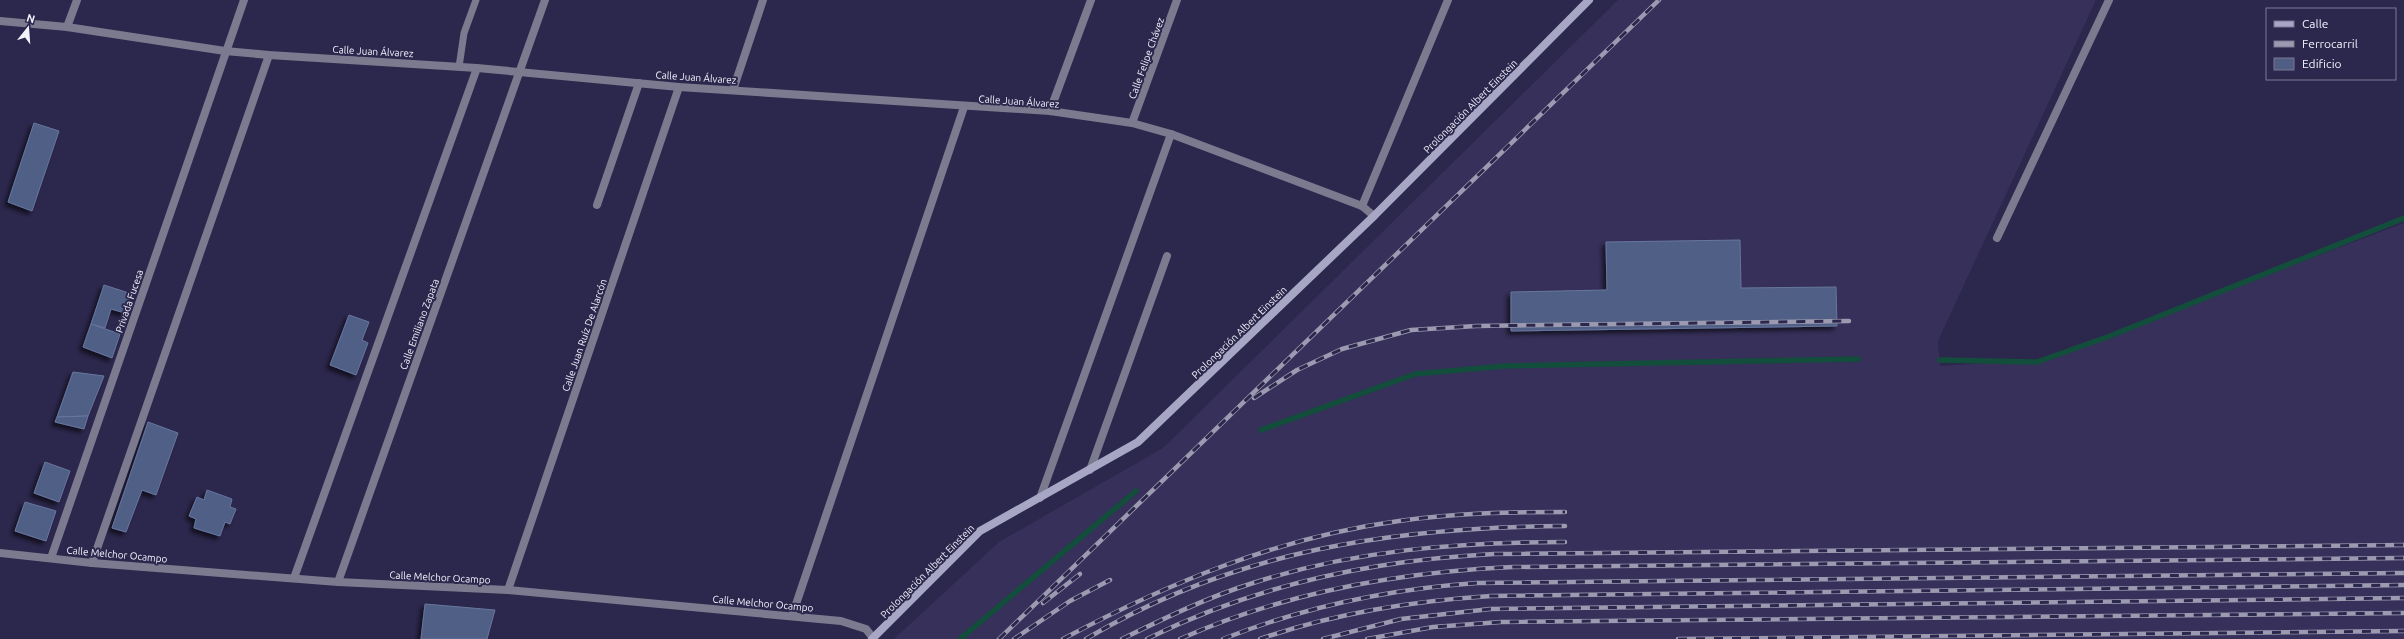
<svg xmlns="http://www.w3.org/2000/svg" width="2404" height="639" viewBox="0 0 2404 639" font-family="Ubuntu,sans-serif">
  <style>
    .built { fill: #36305a }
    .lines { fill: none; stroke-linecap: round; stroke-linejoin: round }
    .stream { stroke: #134d3b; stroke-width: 5.5 }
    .building { fill: #505e85; stroke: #67779f; filter: url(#shadow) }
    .service { stroke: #7b7a8e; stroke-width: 7 }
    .minor { stroke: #7b7a8e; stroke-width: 8 }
    .secondary { stroke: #a8a6c5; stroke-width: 8 }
    .rail-casing { stroke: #9c9ab0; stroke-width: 4.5 }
    .rail { stroke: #2c274c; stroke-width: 3; stroke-dasharray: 9; stroke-linecap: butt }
    .labels { text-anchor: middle; stroke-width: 4; stroke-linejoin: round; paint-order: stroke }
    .street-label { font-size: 10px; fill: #f3f3fd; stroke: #2c274c }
  </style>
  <defs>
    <filter id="shadow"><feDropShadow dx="-3.5" dy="3.5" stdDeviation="2" flood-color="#0009"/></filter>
  </defs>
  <rect width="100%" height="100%" fill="#2c274c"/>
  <!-- built -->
  <path class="built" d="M1618,0h478l-158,341 2,25 104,-7 360,-136v416h-1510l105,-97 164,-94z"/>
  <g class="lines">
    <!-- stream -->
    <g class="stream">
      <path d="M1940,360l97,2 73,-26 294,-118"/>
      <path d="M1261,430l154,-56 89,-8 354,-7"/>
      <path d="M960,639l176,-148"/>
    </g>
  </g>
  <!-- building -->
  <g class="building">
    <path d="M34,123l25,8 -27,80 -24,-9z"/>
    <path d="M1740,240l1,48 95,-1 1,39 -326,5v-39l96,-2 -1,-48z"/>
    <path d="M104,285l28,9 -7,19 -14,-4 -6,19 -14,-4z"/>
    <path d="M349,315l20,7 -7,18 6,3 -12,32 -26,-10z"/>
    <path d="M91,324l29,10 -8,24 -29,-11z"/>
    <path d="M73,372l31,4 -16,40 -31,1z"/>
    <path d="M88,416l-4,13 -29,-7 2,-5z"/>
    <path d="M148,422l30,11 -22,62 -14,-5 -16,42 -14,-4z"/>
    <path d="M45,462l25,9 -11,31 -25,-9z"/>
    <path d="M207,490l25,9 -2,8 6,2 -6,15 -5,-2 -5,14 -26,-8 2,-9 -7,-3 8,-19 7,3z"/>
    <path d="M25,502l31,9 -10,30 -31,-10z"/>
    <path d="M425,604l70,6 -8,29h-66z"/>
  </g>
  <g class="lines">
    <!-- service -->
    <path class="service" d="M459,67l5,-34 12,-33"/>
    <!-- minor -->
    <g class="minor">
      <path d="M0,21l67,6 158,24 44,4 208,13 202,19 371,24 82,12 39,11 191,72 12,10"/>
      <path d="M67,27l10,-27"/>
      <path d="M733,90l30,-90"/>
      <path d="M1050,111l41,-111"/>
      <path d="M1132,123l45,-123"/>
      <path d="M597,205l42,-122"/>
      <path d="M1362,206l86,-206"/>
      <path d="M1997,238l112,-238"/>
      <path d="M1090,470l77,-214"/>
      <path d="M1040,498l131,-364"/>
      <path d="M0,553l92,10 246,19 170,8 333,31 25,8 7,9"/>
      <path d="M51,558l193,-558"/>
      <path d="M92,563l177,-508"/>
      <path d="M294,578l183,-510"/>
      <path d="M338,582l207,-582"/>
      <path d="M508,590l171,-503"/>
      <path d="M792,616l172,-509"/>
    </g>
    <!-- secondary -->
    <path class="secondary" d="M872,639l108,-108 158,-89 236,-226 215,-216"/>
    <defs>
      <g id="rail">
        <path d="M1254,398l43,-28 45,-21 69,-19 65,-4 373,-5"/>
        <path d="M1043,603l37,-29"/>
        <path d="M999,639l660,-639"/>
        <path d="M1014,639l56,-38 40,-21"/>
        <path d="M1063,639c105,-56 217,-102 336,-118 55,-8 110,-9 166,-9"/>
        <path d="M1086,639c149,-89 309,-112 479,-113"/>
        <path d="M1122,639c43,-21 86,-42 131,-56 102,-33 206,-41 312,-41"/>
        <path d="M1147,639c108,-54 226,-79 347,-85l910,-9"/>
        <path d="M1180,639c106,-47 218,-67 333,-72l891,-9"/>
        <path d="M1223,639c81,-32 167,-50 254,-56l927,-10"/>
        <path d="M1260,639c75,-26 152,-38 231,-43l913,-11"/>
        <path d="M1323,639l78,-20 89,-10 914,-11"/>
        <path d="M1367,639l66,-12 68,-5 903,-9"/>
        <path d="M1678,639l726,-8"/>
      </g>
    </defs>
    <!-- rail casing -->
    <use href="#rail" class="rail-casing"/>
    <!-- rail -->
    <use href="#rail" class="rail"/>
  </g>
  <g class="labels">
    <!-- street labels -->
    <g class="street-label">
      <text transform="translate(373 51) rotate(3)" y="4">Calle Juan Álvarez</text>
      <text transform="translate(1146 58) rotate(-70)" y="4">Calle Felipe Chávez</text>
      <text transform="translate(696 77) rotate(4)" y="4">Calle Juan Álvarez</text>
      <text transform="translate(1019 101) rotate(4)" y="4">Calle Juan Álvarez</text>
      <text transform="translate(1470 106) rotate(-45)" y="4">Prolongación Albert Einstein</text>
      <text transform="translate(129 301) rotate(-71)" y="4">Privada Fucesa</text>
      <text transform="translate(419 324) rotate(-70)" y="4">Calle Emiliano Zapata</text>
      <text transform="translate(1239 332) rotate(-44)" y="4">Prolongación Albert Einstein</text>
      <text transform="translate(584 335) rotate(-71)" y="4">Calle Juan Ruíz De Alarcón</text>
      <text transform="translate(117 554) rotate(5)" y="4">Calle Melchor Ocampo</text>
      <text transform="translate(927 571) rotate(-45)" y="4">Prolongación Albert Einstein</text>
      <text transform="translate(440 577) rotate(3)" y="4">Calle Melchor Ocampo</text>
      <text transform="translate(763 603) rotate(5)" y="4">Calle Melchor Ocampo</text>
    </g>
  </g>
  <!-- legend -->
  <rect x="2266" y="8" width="130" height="72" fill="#2c274c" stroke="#7c7993"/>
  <rect x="2274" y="21" width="20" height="6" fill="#a8a6c5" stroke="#7c7993"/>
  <text x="2302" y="28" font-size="12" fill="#f3f3fd">Calle</text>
  <rect x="2274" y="41" width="20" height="6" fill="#9c9ab0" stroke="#7c7993"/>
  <text x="2302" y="48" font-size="12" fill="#f3f3fd">Ferrocarril</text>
  <rect x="2274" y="58" width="20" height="12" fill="#505e85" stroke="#7c7993"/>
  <text x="2302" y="68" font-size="12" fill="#f3f3fd">Edificio</text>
  <!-- north arrow -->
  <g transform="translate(28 28) rotate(17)" stroke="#2c274c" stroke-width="3" paint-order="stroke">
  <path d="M0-3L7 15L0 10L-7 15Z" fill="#f3f3fd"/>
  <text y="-6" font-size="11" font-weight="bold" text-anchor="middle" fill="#f3f3fd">N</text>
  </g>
</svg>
